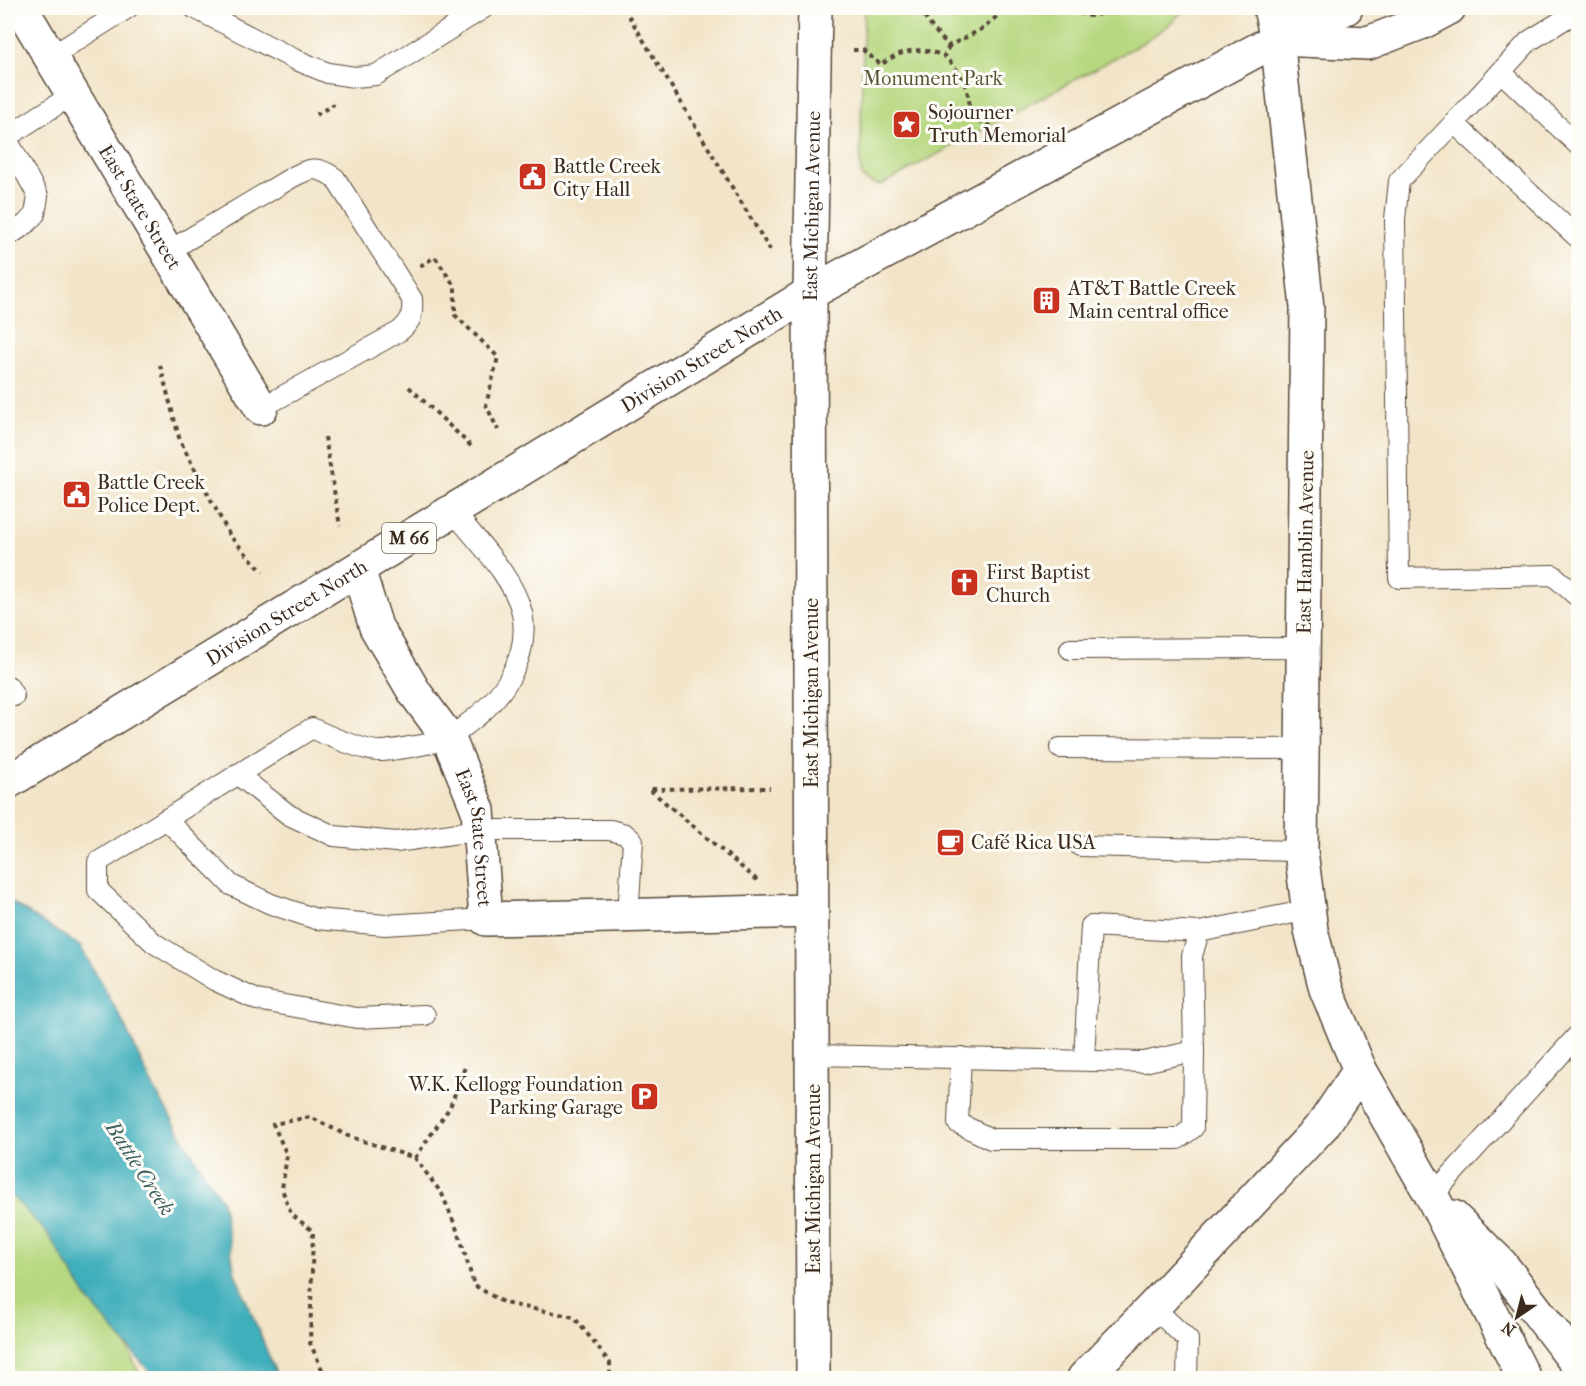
<svg xmlns="http://www.w3.org/2000/svg" width="1586" height="1386" viewBox="0 0 1586 1386" font-family="'IM FELL French Canon',serif">
  <style>
    .green { fill: #b7d880; stroke: #79814f; stroke-width: 1.5 }
    .water { fill: #40afbc; stroke: #3e6c6d; stroke-width: 1.5 }
    .lines { fill: none; stroke-linecap: round; stroke-linejoin: round }
    .service-casing { stroke: #564638; stroke-width: 22 }
    .minor-casing { stroke: #564638; stroke-width: 36 }
    .tertiary-casing { stroke: #564638; stroke-width: 36 }
    .primary-casing { stroke: #564638; stroke-width: 36 }
    .trunk-casing { stroke: #564638; stroke-width: 36 }
    .motorway-casing { stroke: #564638; stroke-width: 36 }
    .path { stroke: #564638; stroke-width: 4; stroke-dasharray: 4.5 4.5; stroke-linecap: butt }
    .service { stroke: #fff; stroke-width: 20 }
    .minor { stroke: #fff; stroke-width: 33 }
    .tertiary { stroke: #fff; stroke-width: 33 }
    .primary { stroke: #fff; stroke-width: 33 }
    .trunk { stroke: #fff; stroke-width: 33 }
    .motorway { stroke: #fff; stroke-width: 33 }
    .labels { text-anchor: middle; stroke-width: 6; stroke-linejoin: round; paint-order: stroke }
    .shield { fill: #fdfcf7; stroke: #75695f; stroke-width: 1.5 }
    .shield-label { font-size: 18px; font-weight: bold; fill: #3b2a1e }
    .park-label { font-size: 20px; fill: #5a5636; stroke: #fdfcf7 }
    .poi-label { font-size: 20px; fill: #3b2a1e; stroke: #fdfcf7; text-anchor: start }
    .street-label { font-size: 20px; fill: #3b2a1e; stroke: #fdfcf7 }
    .water-label { font-size: 21px; font-style: italic; fill: #3d5f5d; stroke: #fdfcf7 }
  </style>
  <rect width="100%" height="100%" fill="#fdfcf7"/>
  <filter id="ink" filterUnits="userSpaceOnUse"><feTurbulence type="fractalNoise" baseFrequency=".0167" numOctaves="2"/><feDisplacementMap in="SourceGraphic" scale="12" xChannelSelector="R" yChannelSelector="G"/><feConvolveMatrix kernelMatrix="1 2 1 2 8 2 1 2 1" color-interpolation-filters="sRGB"/></filter>
  <filter id="wash" filterUnits="userSpaceOnUse"><feTurbulence type="fractalNoise" baseFrequency=".008" numOctaves="4" result="noise"/><feDisplacementMap in="SourceGraphic" scale="24" xChannelSelector="R" yChannelSelector="G"/><feGaussianBlur stdDeviation="1.35" result="paint"/><feColorMatrix in="noise" values="0 0 0 0 0 0 0 0 0 0 0 0 0 0 0 0 0 1.4 0 .05"/><feComposite in="paint" operator="in"/></filter>
  <g filter="url(#wash)">
    <rect width="100%" height="100%" fill="#f2e4c8"/>
    <!-- green -->
    <g class="green">
      <path d="M864,8h322l-17,17 -25,17 -263,143 -7,-1 -12,-6 -2,-12z"/>
      <path d="M8,1083l133,295h-133z"/>
    </g>
    <!-- water -->
    <path class="water" d="M8,900l72,46 40,70 32,69 36,62 34,54 13,72 43,105h-128l-1,-7 -60,-70 -41,-67 -40,-42v-121l1,-23 -1,-2z"/>
  </g>
  <g filter="url(#ink)">
    <g class="lines">
      <defs>
        <g id="service">
          <path d="M194,8l100,51 34,14 27,4 21,-2 108,-67"/>
          <path d="M1578,11l-49,30 -75,82 124,115"/>
          <path d="M50,57l78,-49"/>
          <path d="M1501,72l77,73"/>
          <path d="M1454,123l-55,58 -4,38 4,359 154,-3 25,22"/>
          <path d="M8,136l64,-41"/>
          <path d="M8,141l30,55 -3,18 -9,10 -18,12"/>
          <path d="M167,252l124,-74c19,-10 25,-13 44,0l77,121c1,17 0,21 -12,32l-139,77"/>
          <path d="M1070,649l234,-1"/>
          <path d="M8,686l6,10"/>
          <path d="M1060,748l242,1"/>
          <path d="M237,774l52,41 45,21 62,6 83,-12h131l15,4 8,7 -5,74"/>
          <path d="M166,819l65,66 40,19 45,15 69,6 101,-6"/>
          <path d="M1080,846l221,5"/>
          <path d="M425,1015l-68,3 -100,-18 -43,-20 -60,-37 -56,-53v-28l214,-134c14,7 54,24 69,23 9,0 59,-9 67,-12 6,-3 13,-10 18,-14 35,-25 65,-67 56,-112 -8,-36 -47,-74 -69,-102"/>
          <path d="M812,1055l332,7 50,-11 -2,-95 7,-24 110,-22"/>
          <path d="M961,1057l-3,66 33,16h187l15,-11 1,-77"/>
          <path d="M1084,1060l7,-134 108,6"/>
          <path d="M1432,1196l146,-161"/>
          <path d="M1153,1307l35,33 -1,38"/>
        </g>
        <g id="minor">
          <path id="s1" d="M21,8l240,400"/>
          <path d="M1277,39l91,4 55,-21 26,-14"/>
          <path id="s2" d="M358,569l18,58 39,66 34,46 29,71 8,109 325,-8"/>
          <path d="M1084,1378l69,-71 170,-182 37,-55"/>
        </g>
        <g id="tertiary">
          <path id="s3" d="M813,1378l-3,-1085 5,-285"/>
        </g>
        <g id="primary">
          <path id="s4" d="M8,782l802,-489 467,-254"/>
        </g>
        <g id="trunk">
          <path d="M1270,8l7,31 30,268 -6,544 10,79 15,59 34,81 72,126 92,182"/>
          <path d="M1453,1217l47,46 78,102"/>
        </g>
        <path id="motorway" d="M1277,39l69,-31"/>
      </defs>
      <!-- service casing -->
      <use href="#service" class="service-casing"/>
      <!-- minor casing -->
      <use href="#minor" class="minor-casing"/>
      <!-- tertiary casing -->
      <use href="#tertiary" class="tertiary-casing"/>
      <!-- primary casing -->
      <use href="#primary" class="primary-casing"/>
      <!-- trunk casing -->
      <use href="#trunk" class="trunk-casing"/>
      <!-- motorway casing -->
      <use href="#motorway" class="motorway-casing"/>
      <!-- path -->
      <g class="path">
        <path d="M624,8l146,242"/>
        <path d="M922,8c3,15 17,27 27,38l33,-17 25,-21"/>
        <path d="M1071,8c15,9 23,12 36,0"/>
        <path d="M949,46l-5,10c18,16 28,37 25,61l22,9 4,7"/>
        <path d="M853,50h10l18,15c20,-16 40,-19 63,-9"/>
        <path d="M316,115l18,-11"/>
        <path d="M420,266l15,-9 20,30v28l43,42 -12,48 12,25"/>
        <path d="M160,365l20,76 50,95 33,36"/>
        <path d="M409,387l62,59"/>
        <path d="M325,437l15,89"/>
        <path d="M757,880l-108,-91 121,-1"/>
        <path d="M415,1158l35,-51 15,-40"/>
        <path d="M326,1378l-16,-35 3,-112 -22,-17 -9,-25 5,-34 -14,-31 37,-7 38,19 67,22 27,36 18,43 14,48 30,18 70,14 36,46v15"/>
      </g>
      <!-- service -->
      <use href="#service" class="service"/>
      <!-- minor -->
      <use href="#minor" class="minor"/>
      <!-- tertiary -->
      <use href="#tertiary" class="tertiary"/>
      <!-- primary -->
      <use href="#primary" class="primary"/>
      <!-- trunk -->
      <use href="#trunk" class="trunk"/>
      <!-- motorway -->
      <use href="#motorway" class="motorway"/>
    </g>
  </g>
  <!-- icons -->
  <defs>
    <symbol id="sight-square" viewBox="-11 -11 22 22"><rect x="-9" y="-9" width="18" height="18" rx="4" fill="#c8321e" stroke="#fdfcf7"/><path d="M0-6L1.8-2.2L6-1.7L2.9 1.2L3.7 5.4L0 3.3L-3.7 5.4L-2.9 1.2L-6-1.7L-1.8-2.2Z" fill="#fff"/></symbol>
    <symbol id="civic-square" viewBox="-11 -11 22 22"><rect x="-9" y="-9" width="18" height="18" rx="4" fill="#c8321e" stroke="#fdfcf7"/><path d="M-.6-6.5H3V-4.5H.6V-3L4-1V1h2V6H-6V1h2V-1L-.6-3ZM-1.2 2.5V6h2.4V2.5Z" fill="#fff"/></symbol>
    <symbol id="building-square" viewBox="-11 -11 22 22"><rect x="-9" y="-9" width="18" height="18" rx="4" fill="#c8321e" stroke="#fdfcf7"/><path d="M-4-6H4V6H1V3H-1V6H-4ZM-2.5-4.3h1.7v1.8h-1.7ZM.8-4.3h1.7v1.8H.8ZM-2.5-1h1.7V.8h-1.7ZM.8-1h1.7V.8H.8Z" fill="#fff"/></symbol>
    <symbol id="church-square" viewBox="-11 -11 22 22"><rect x="-9" y="-9" width="18" height="18" rx="4" fill="#c8321e" stroke="#fdfcf7"/><path d="M-1.2-6h2.4v3.5h3.3v2.4h-3.3V6h-2.4V-.1h-3.3v-2.4h3.3Z" fill="#fff"/></symbol>
    <symbol id="cafe-square" viewBox="-11 -11 22 22"><rect x="-9" y="-9" width="18" height="18" rx="4" fill="#c8321e" stroke="#fdfcf7"/><path d="M-5.5-4.5H6V0H3Q3 3.5 0 3.5H-2.5Q-5.5 3.5-5.5 0ZM3-3.2v2h1.7v-2ZM-6 4.5H4V6H-6Z" fill="#fff"/></symbol>
    <symbol id="parking-square" viewBox="-11 -11 22 22"><rect x="-9" y="-9" width="18" height="18" rx="4" fill="#c8321e" stroke="#fdfcf7"/><path d="M-3.5-5.5H1a3.5 3.5 0 0 1 0 7H-1V5.5H-3.5ZM-1-3.4V-.6H.8a1.4 1.4 0 0 0 0-2.8Z" fill="#fff"/></symbol>
  </defs>
  <g fill-rule="evenodd">
    <use href="#sight-square" x="890" y="108" width="33" height="33"/>
    <use href="#civic-square" x="516" y="160" width="33" height="33"/>
    <use href="#building-square" x="1030" y="284" width="33" height="33"/>
    <use href="#civic-square" x="60" y="478" width="33" height="33"/>
    <use href="#church-square" x="948" y="566" width="33" height="33"/>
    <use href="#cafe-square" x="934" y="826" width="33" height="33"/>
    <use href="#parking-square" x="628" y="1080" width="33" height="33"/>
  </g>
  <g class="labels">
    <!-- shield labels -->
    <rect class="shield" x="382" y="523" width="54" height="30" rx="4.5"/>
    <g class="shield-label">
      <text x="409" y="544">M 66</text>
    </g>
    <!-- park labels -->
    <g class="park-label">
      <text x="933" y="85">Monument Park</text>
    </g>
    <!-- poi labels -->
    <g class="poi-label">
      <text x="928" y="119">Sojourner<tspan x="928" dy="23">Truth Memorial</tspan></text>
      <text x="553" y="173">Battle Creek<tspan x="553" dy="23">City Hall</tspan></text>
      <text x="1068" y="295">AT&amp;T Battle Creek<tspan x="1068" dy="23">Main central office</tspan></text>
      <text x="97" y="489">Battle Creek<tspan x="97" dy="23">Police Dept.</tspan></text>
      <text x="986" y="579">First Baptist<tspan x="986" dy="23">Church</tspan></text>
      <text x="971" y="849">Café Rica USA</text>
      <text x="623" y="1091" text-anchor="end">W.K. Kellogg Foundation<tspan x="623" dy="23">Parking Garage</tspan></text>
    </g>
    <!-- street labels -->
    <g class="street-label">
      <text dy="7" stroke="none"><textPath href="#s3" startOffset="1172">East Michigan Avenue</textPath></text>
      <text dy="7" stroke="none"><textPath href="#s1" startOffset="232">East State Street</textPath></text>
      <text dy="7" stroke="none"><textPath href="#s4" startOffset="812">Division Street North</textPath></text>
      <text transform="translate(1305 542) rotate(-89)" y="7">East Hamblin Avenue</text>
      <text dy="7" stroke="none"><textPath href="#s4" startOffset="326">Division Street North</textPath></text>
      <text transform="translate(811 693) rotate(-90)" y="7">East Michigan Avenue</text>
      <text dy="7" stroke="none"><textPath href="#s2" startOffset="298">East State Street</textPath></text>
      <text transform="translate(813 1179) rotate(-90)" y="7">East Michigan Avenue</text>
    </g>
    <!-- water labels -->
    <g class="water-label">
      <text transform="translate(140 1168) rotate(57)" y="7">Battle Creek</text>
    </g>
  </g>
  <!-- margin -->
  <rect width="1586" height="1386" fill="none" stroke="#fdfcf7" stroke-width="30"/>
  <!-- north arrow -->
  <g transform="translate(1517 1317) rotate(215)" stroke="#fdfcf7" stroke-width="4.5" paint-order="stroke">
  <path d="M0-4.5L10 22L0 15L-10 22Z" fill="#3b2a1e"/>
  <text y="-9" font-size="16" font-weight="bold" text-anchor="middle" fill="#3b2a1e">N</text>
  </g>
</svg>
